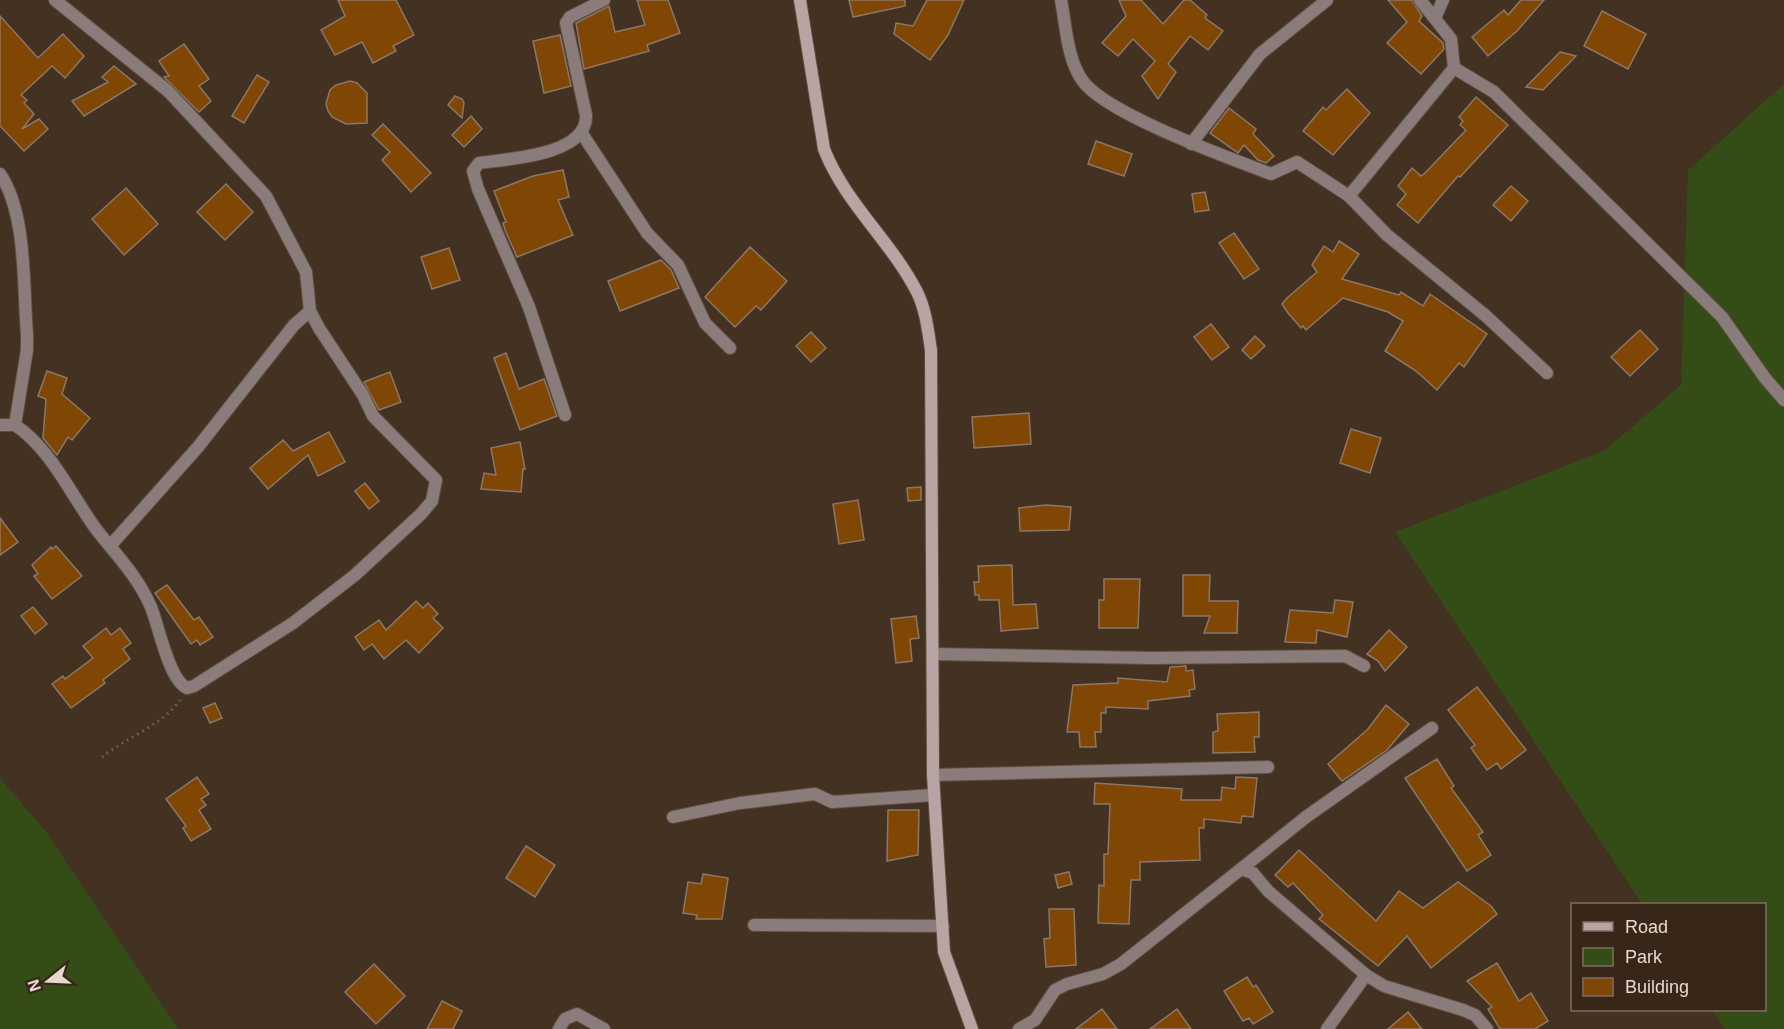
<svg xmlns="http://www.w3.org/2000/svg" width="1784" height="1029" viewBox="0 0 1784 1029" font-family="Arial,sans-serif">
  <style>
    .green { fill: #344c15 }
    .building { fill: #804704; stroke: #8c7767; stroke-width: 1.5 }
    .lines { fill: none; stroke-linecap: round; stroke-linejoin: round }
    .street-casing { stroke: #604f41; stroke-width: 14 }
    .secondary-casing { stroke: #604f41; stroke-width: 14 }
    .path { stroke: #756557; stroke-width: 3; stroke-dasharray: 1.5 4.5; stroke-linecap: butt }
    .street { stroke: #897c7b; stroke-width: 12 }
    .secondary { stroke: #b8a4a2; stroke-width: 12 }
  </style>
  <rect width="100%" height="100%" fill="#433122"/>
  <!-- green -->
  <g class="green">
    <path d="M1784,84v945h-59l-13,-19h52v-106h-122l-247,-372 209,-81 77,-66 7,-215z"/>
    <path d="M0,778l47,55 131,196h-178z"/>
  </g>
  <!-- building -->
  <g class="building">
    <path d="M338,0h58l18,35 -21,11 3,5 -23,12 -11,-21 -27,13 -14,-25 24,-14z"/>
    <path d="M637,0h31l12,33 -33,12 2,6 -65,18 -8,-46 33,-17 6,26 30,-7z"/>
    <path d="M849,0h56v6l-52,11z"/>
    <path d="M927,0h37l-16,35 -18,25 -36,-26 2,-11 17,3z"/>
    <path d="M1119,0h22l22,24 21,-24h6l17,15 -2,3 18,13 -15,19 -18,-14 -22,28 8,8 -18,27 -16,-23 13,-15 -22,-22 -15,17 -16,-13 24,-27z"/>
    <path d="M1388,0h24l10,16 -3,5 24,22 1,6 -23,25 -34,-31 20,-21z"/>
    <path d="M1521,0h23l-27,31 -29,25 -16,-19 32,-27 4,5z"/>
    <path d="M1602,11l44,23 -18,35 -44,-23z"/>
    <path d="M0,16l38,42 25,-24 21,22 -19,22 -13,-12 -31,29 6,5 -3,3 10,11 -12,15 17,-10 9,10 -24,22 -24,-25z"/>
    <path d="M560,35l11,51 -27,7 -11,-52z"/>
    <path d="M184,44l25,35 -10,7 12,15 -12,11 -35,-35 5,-1 -10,-15z"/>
    <path d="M1560,52l16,4 -33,34 -17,-3z"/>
    <path d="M114,66l22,18 -52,32 -12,-15 36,-19 -6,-5z"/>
    <path d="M257,75l12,7 -25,41 -12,-7z"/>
    <path d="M350,81l7,2 10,10v30l-21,1 -14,-7 -4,-6 -2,-7 4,-14 6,-5z"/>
    <path d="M1347,89l23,24 -37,42 -30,-24 20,-24 3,3z"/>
    <path d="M455,96l7,3 2,4 -2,15 -14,-13z"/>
    <path d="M1476,97l32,28 -48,52 -2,-1 -40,47 -21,-18 9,-11 -8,-8 14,-18 9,8 4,-3 41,-43 -6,-5 3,-4 -4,-4z"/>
    <path d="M1229,108l27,21 -3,5 21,22 -8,7 -8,-3 -14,-15 -6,8 -28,-20z"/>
    <path d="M471,116l11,13 -18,18 -12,-12z"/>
    <path d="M383,124l48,49 -20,19 -29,-32 8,-8 -18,-17z"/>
    <path d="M1096,141l36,13 -8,22 -36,-12z"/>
    <path d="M563,170l6,27 -11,3 15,35 -56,22 -12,-27 -2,-7 3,-1 -12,-31 39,-15z"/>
    <path d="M226,184l27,28 -28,28 -28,-28z"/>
    <path d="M1511,186l17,15 -17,20 -18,-16z"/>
    <path d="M126,188l32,36 -34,31 -32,-36z"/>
    <path d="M1205,192l4,18 -14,2 -3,-18z"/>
    <path d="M1234,233l25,36 -15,10 -25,-36z"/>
    <path d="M1339,241l20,13 -17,25 57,16 2,-3 22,14 7,-12 57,40 -23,33 -5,-4 -22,27 -21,-19 -31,-20 18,-30 -15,-9 -45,-14 -37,32 -3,-4 -2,2 -13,-15 -6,-9 5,-6 30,-26 -5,-7 12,-19 9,6z"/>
    <path d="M750,247l37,34 -26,29 -5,-4 -21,21 -30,-30z"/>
    <path d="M449,248l11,32 -28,9 -11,-32z"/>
    <path d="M661,260l10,10 8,18 -59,23 -12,-30z"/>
    <path d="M1211,324l18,23 -17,13 -18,-23z"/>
    <path d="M1640,330l18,19 -28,27 -19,-19z"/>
    <path d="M811,332l15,16 -15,14 -15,-16z"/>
    <path d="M1255,336l10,10 -14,13 -9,-9z"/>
    <path d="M506,353l13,36 25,-10 13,37 -37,14 -26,-72z"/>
    <path d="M47,371l20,7 -5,16 28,24 -18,22 -4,-3 -11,18 -14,-17 3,-39 -8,-3z"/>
    <path d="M390,372l11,30 -22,8 -15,-28z"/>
    <path d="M1029,413l2,31 -57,4 -2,-31z"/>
    <path d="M1351,429l30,9 -11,35 -30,-10z"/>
    <path d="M329,432l16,30 -27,14 -10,-21 -40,34 -18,-21 33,-28 10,11z"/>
    <path d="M520,442l5,27h-2l-2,23 -40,-3 3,-16 12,2 -5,-27z"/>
    <path d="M365,483l14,18 -10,8 -14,-18z"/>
    <path d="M921,487v13l-13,1 -1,-13z"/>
    <path d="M858,500l6,40 -25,4 -6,-40z"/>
    <path d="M1046,505l25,2 -2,23 -49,1 -1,-23z"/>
    <path d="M0,518l18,24 -18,13z"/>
    <path d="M56,546l26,30 -30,23 -18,-23 4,-2 -6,-9 19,-18 1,2z"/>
    <path d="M1012,565l1,40 23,-1 2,24 -37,3 -2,-31h-20v-5h-4l-1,-13h5l-1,-16z"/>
    <path d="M1183,575h27l-1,26h29l-1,32h-33l6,-17h-27z"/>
    <path d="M1104,579h36l-2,49h-39v-28h5z"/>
    <path d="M167,585l27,35 5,-3 14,20 -13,8 -3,-5 -6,4 -36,-51z"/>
    <path d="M1335,600l18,2 -6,35 -30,-7 -1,13 -31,-1 5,-32 43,3z"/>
    <path d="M416,601l7,7 5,-5 10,11 -5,4 10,10 -24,25 -13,-13 -22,19 -12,-15 -8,6 -9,-13 24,-17 7,10z"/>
    <path d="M33,607l14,17 -12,10 -14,-18z"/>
    <path d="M916,616l3,22 -9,1 2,22 -16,2 -5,-44z"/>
    <path d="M106,628l5,7 9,-7 11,15 -8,6 7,10 -27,21 2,3 -34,25 -19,-24 11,-8 2,3 28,-21 -10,-12z"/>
    <path d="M1389,630l18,17 -22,24 -7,-10 -11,-7z"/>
    <path d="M1186,666v5l7,-1 2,19 -6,1 1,6 -42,5v8l-42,-2v6h-5v19h-6l1,15h-16l-1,-15h-12l6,-47 45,-2v-5l49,4 3,-15z"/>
    <path d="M1477,687l49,63 -25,19 -4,-6 -10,7 -16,-22 4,-3 -27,-35z"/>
    <path d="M215,703l7,15 -12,5 -7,-15z"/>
    <path d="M1386,705l23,19 -22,26 -45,31 -14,-17 40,-35z"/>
    <path d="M1259,712v25h-5l1,15 -42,1v-21l5,-1 -1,-17z"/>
    <path d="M1437,759l17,27 -3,2 32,44 -5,3 13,20 -24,16 -62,-93z"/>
    <path d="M197,777l12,17 -8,5 5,6 -7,5 12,19 -20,12 -8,-13 3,-2 -20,-27z"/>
    <path d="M1236,777l21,1 -4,39 -11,-1 -1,7 -37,-4v9h-5l1,32 -60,2v18h-9l-2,44 -31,-1 1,-38 5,1v-32h4l2,-50h-16l1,-21 87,6 -1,11h40l1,-13 13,2z"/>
    <path d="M888,810h31l-1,45 -31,6z"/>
    <path d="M526,846l29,19 -20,32 -29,-19z"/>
    <path d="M1299,850l77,71 23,-30 24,17 35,-26 33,24 6,8 -66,54 -24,-32 -29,30 -59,-47 4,-4 -30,-32 -5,4 -13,-12z"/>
    <path d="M1069,872l3,12 -14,4 -3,-13z"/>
    <path d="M703,874l25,4 -6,41h-26l1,-4 -14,-2 5,-31 13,2z"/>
    <path d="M1049,909h25l2,56 -30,2 -2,-28 6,-1z"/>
    <path d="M1497,963l22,38 12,-8 17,28 -13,8h-35l-12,-20 4,-2 -25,-26z"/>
    <path d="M374,964l31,32 -29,28 -31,-32z"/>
    <path d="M1247,977l6,10 3,-2 17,27 -20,12 -4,-6 -6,3 -19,-30z"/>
    <path d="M442,1001l20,10 -9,18h-26z"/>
    <path d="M1102,1009l15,20h-41z"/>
    <path d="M1177,1009l14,20h-41z"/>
    <path d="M1408,1012l14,17h-34z"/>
  </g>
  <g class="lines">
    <defs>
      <g id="street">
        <path d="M1061,0c5,26 6,58 21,80 23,34 148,78 189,94l26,-12 52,34 38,39 99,81 61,57"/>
        <path d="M1435,18l8,-18"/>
        <path d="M1454,68l40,24 228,225 43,61 19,22"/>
        <path d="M581,132l66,101 31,32 27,58 25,25"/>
        <path d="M1191,144l69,-90 67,-54"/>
        <path d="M0,174c27,39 23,113 27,161v15l-12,75c36,24 56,70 81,104 21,27 41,46 55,78 8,20 18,73 36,81l7,-2 99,-63 62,-48 66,-61 11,-13 4,-21 -63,-64 -10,-21 -44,-67 -9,-17 -4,-39 -40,-76 -98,-105 -113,-91"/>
        <path d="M1349,196l105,-128 -3,-29 -31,-39"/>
        <path d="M565,415l-36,-108 -51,-118 -5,-18 6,-8c30,-4 109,-8 107,-48l-20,-92 4,-6 34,-17"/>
        <path d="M0,425h15"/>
        <path d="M110,546l88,-99 96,-122 16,-14"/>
        <path d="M933,654l217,4 195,-2 19,10"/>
        <path d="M933,775l335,-8"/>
        <path d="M673,817l67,-14 75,-9 17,8 102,-7"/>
        <path d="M1241,869l65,-52 126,-89"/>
        <path d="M754,925l189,1"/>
        <path d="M559,1029l6,-10 12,-5 27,15"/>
        <path d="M1019,1029l16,-9 20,-30 12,-6 36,-10 18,-10 120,-95 12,4 15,18 98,84 18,11 79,24 12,5 12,14"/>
        <path d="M1327,1029l39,-54"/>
      </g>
      <path id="secondary" d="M800,0l24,149c21,54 67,92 93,143 9,18 11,39 14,58l2,425 11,177 28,77"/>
    </defs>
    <!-- street casing -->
    <use href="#street" class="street-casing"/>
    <!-- secondary casing -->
    <use href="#secondary" class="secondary-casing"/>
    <!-- path -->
    <path class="path" d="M102,757c22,-18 62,-33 78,-57"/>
    <!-- street -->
    <use href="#street" class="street"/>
    <!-- secondary -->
    <use href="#secondary" class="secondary"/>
  </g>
  <!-- legend -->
  <rect x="1571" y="903" width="195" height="108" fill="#382718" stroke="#7d6e62" stroke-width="1.5"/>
  <rect x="1583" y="922" width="30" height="9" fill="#b8a4a2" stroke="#7d6e62" stroke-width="1.5"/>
  <text x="1625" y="933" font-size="18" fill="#e5d9d0">Road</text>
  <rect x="1583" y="948" width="30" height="18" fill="#344c15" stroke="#7d6e62" stroke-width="1.5"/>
  <text x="1625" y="963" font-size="18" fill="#e5d9d0">Park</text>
  <rect x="1583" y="978" width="30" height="18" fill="#804704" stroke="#7d6e62" stroke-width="1.5"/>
  <text x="1625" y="993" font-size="18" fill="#e5d9d0">Building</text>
  <!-- north arrow -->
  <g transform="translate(48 981) rotate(252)" stroke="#382718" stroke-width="4.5" paint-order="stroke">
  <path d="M0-4.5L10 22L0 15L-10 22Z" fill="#e5d9d0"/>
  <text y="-9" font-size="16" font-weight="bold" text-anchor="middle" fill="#e5d9d0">N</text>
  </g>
</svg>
